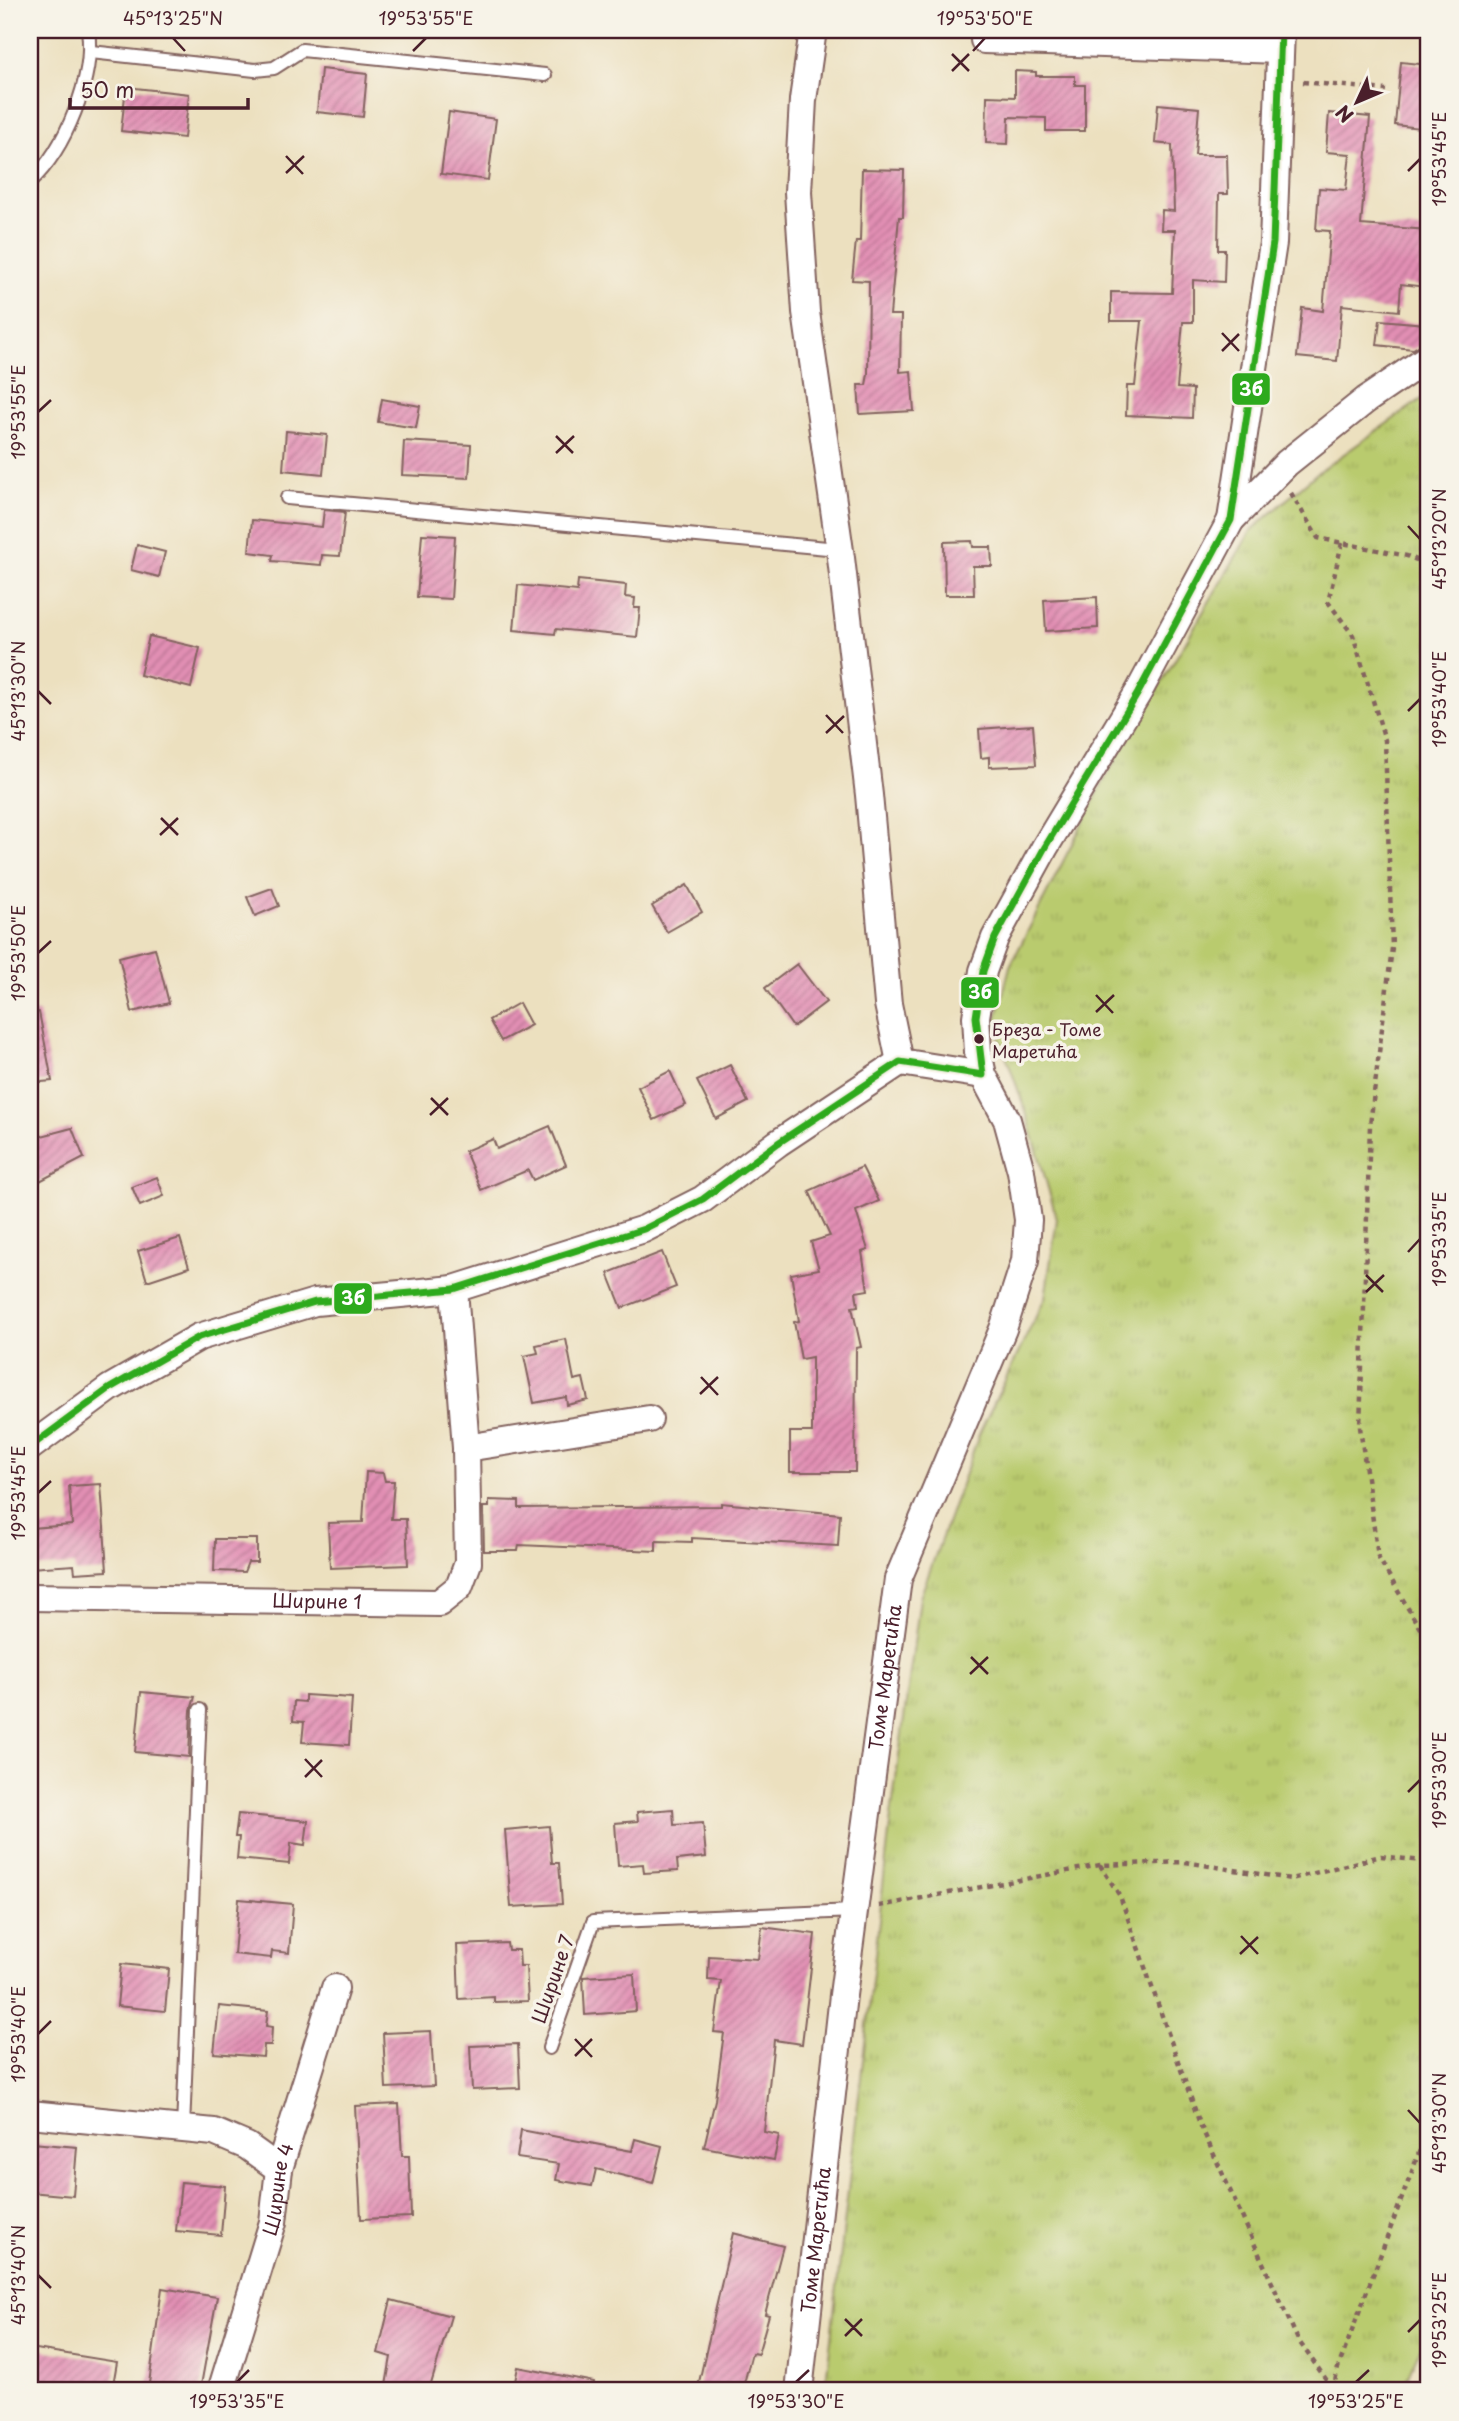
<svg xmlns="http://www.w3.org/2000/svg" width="1459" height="2421" viewBox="0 0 1459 2421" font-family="'Playpen Sans',sans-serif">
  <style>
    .grass { fill: url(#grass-tufts); stroke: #82754c; stroke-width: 2 }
    .building { fill: url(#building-hatch) }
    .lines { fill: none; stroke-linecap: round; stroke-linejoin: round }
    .service-casing { stroke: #83635f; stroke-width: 16 }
    .minor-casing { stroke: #83635f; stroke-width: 30 }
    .path { stroke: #83635f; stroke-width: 4.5; stroke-dasharray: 5 5; stroke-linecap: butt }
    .service { stroke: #fff; stroke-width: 12 }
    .minor { stroke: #fff; stroke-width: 26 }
    .bus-1-casing { stroke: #f7f3e8; stroke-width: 12 }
    .bus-1 { stroke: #2daa1d; stroke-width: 7 }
    .ticks { fill: none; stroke: #4a1f2b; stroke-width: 2.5 }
    .bus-dot { fill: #4a1f2b; stroke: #f7f3e8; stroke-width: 2.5 }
    .labels { text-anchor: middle; stroke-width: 7; stroke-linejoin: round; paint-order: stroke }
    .bus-label { font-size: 17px; fill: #4a1f2b; stroke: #f7f3e8; text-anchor: start }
    .street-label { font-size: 19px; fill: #4a1f2b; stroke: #f7f3e8 }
    .line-badge { stroke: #f7f3e8; stroke-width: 2.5 }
    .badge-label { font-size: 19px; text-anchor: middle; font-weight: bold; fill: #fff }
    .neatline { fill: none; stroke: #4a1f2b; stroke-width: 2.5 }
    .ticks-label { font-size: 18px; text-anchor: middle; fill: #4a1f2b }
  </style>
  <defs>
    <pattern id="grass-tufts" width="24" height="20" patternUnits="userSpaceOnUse" patternTransform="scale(1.75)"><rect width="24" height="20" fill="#b9cb6e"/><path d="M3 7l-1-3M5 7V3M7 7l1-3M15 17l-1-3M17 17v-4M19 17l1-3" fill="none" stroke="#a1ae5f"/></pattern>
    <pattern id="building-hatch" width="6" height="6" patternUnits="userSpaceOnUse" patternTransform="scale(1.75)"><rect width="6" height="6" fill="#e28fb4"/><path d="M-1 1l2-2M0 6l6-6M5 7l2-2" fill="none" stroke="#b97493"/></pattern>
  </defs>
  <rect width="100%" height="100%" fill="#f7f3e8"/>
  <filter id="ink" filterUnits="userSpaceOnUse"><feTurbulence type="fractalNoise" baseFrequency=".0143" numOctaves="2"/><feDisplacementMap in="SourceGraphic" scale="14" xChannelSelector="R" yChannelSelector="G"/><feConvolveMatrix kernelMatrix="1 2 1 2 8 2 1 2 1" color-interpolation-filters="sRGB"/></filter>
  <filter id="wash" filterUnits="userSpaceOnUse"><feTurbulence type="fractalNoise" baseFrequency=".00686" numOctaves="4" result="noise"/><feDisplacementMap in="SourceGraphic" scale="28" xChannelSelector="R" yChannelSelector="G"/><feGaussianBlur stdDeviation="1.57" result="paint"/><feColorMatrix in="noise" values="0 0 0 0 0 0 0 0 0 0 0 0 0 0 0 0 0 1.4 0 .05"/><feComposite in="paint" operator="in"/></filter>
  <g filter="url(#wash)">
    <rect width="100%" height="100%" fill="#ece0bf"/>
    <!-- grass -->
    <path class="grass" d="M1429,394v1934l-27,63h-577l66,-575 29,-218 60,-166 65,-134 12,-79 -31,-107 -31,-87 15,-59 97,-191 144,-244 66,-58z"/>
    <g id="blocks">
      <!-- building -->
      <g class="building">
        <path d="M1401,62l28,3v64l-34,-4z"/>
        <path d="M321,69l46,5 -4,43 -46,-5z"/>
        <path d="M1015,71l21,1v4h39v9h10v46h-39v-13l-37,-1 -1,27 -22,-1 1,-47 28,1z"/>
        <path d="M126,87l63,7 -5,44 -63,-7z"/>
        <path d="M1158,104l41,4 -4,47h32l1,39h-9l-1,56h7l-1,32 -31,-2v42h-10l-6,66 16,1 -1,29 -66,-3 1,-29h8l7,-65h-31v-29l61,1 3,-63h-14l1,-20 12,1 -2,-66 -17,-2z"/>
        <path d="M449,112l47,7 -8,61 -47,-6z"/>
        <path d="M1329,113l41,4 -9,108 68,5 -3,57 -25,-3 -2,27 -57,-6 -5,56 -40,-4 5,-49 21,3 7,-80 -14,-1 3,-42 27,2 4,-36 -24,-2z"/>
        <path d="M862,169l42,1 -1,47h-4l-9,98h11l-1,57 11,-1 3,40 -54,3 -2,-29h8l2,-11 1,-93 -17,-1 4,-39h4z"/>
        <path d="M1380,320l45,4 -2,19 -10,6 -36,-4z"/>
        <path d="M382,399l38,7 -4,22 -38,-6z"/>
        <path d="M286,431l41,4 -4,39 -40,-4z"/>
        <path d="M404,441l67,4 -2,33 -67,-3z"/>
        <path d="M324,510l21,2 -5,44 -18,-1 -1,10 -49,-4 1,-6 -24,-3 3,-32 70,7z"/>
        <path d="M422,534l33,2 -4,63 -34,-2z"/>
        <path d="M972,541l1,6h18l1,19h-19l1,29h-29l-1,-53z"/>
        <path d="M137,545l28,7 -6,25 -28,-7z"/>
        <path d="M578,580l48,5 -1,12 10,1 -1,10h6l-3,29 -81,-8 -1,5 -41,-4 4,-45 59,6z"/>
        <path d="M1097,597l1,31 -52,3 -2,-31z"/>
        <path d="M149,636l51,12 -9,40 -51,-13z"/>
        <path d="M1033,725l3,40 -47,2v-10l-8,1 -2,-29z"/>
        <path d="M687,885l15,27 -35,20 -15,-26z"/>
        <path d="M272,888l7,18 -24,10 -8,-19z"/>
        <path d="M155,948l14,55 -37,9 -13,-55z"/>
        <path d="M797,964l29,38 -33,25 -28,-39z"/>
        <path d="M519,1003l12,22 -30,16 -12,-21z"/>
        <path d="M39,1012l13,69 -22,2v-70z"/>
        <path d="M730,1065l18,37 -32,17 -19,-38z"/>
        <path d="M670,1071l16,34 -32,15 -16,-33z"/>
        <path d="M550,1126l16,39 -33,15 -5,-10 -47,20 -16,-39 28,-12 4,10z"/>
        <path d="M72,1128l12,30 -54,28v-47z"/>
        <path d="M862,1167l17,34 -23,10 12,39 -6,2 6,38 -12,2 2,14 -6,1 9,40 -5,1 -1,124h-65v-40h22v-75l-11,2 -7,-37 5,-1 -8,-47 28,-5 -8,-27 19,-6 -21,-45z"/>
        <path d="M157,1177l7,19 -24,10 -8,-19z"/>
        <path d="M180,1238l9,29 -42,14 -9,-30z"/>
        <path d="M662,1252l14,35 -54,21 -14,-35z"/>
        <path d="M566,1339l8,41 9,-2 5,22 -21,5 -1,-8 -32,6 -10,-47 14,-3 -2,-8z"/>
        <path d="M366,1472l17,1 2,8h9l-3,38h15l2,46 -78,3 -2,-45 35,-1z"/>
        <path d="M101,1484l6,87 -32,2 -1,-8 -44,3v-40l42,-3 -3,-39z"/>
        <path d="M489,1500l30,1v7l202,-2v-3l119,11 -2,32 -146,-8v4l-36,-1v10l-137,-6 -1,6h-34l-1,-44h6z"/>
        <path d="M215,1539h42v23h-9l-4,10 -30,-1z"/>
        <path d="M141,1692l54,5 -4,13 -2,47 -54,-5z"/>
        <path d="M305,1695l47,3 -3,47 -47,-3 2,-20 -11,-1 1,-20 11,1z"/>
        <path d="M673,1809l1,16 29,-2 3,34 -29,3 1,11 -34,2 -1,-9 -25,2 -3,-43 23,-2 -1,-9z"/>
        <path d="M238,1814l70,7 -3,24 -14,-2 -2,21 -52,-5 2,-22h-4z"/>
        <path d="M549,1826l3,37h7l3,41 -51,3 -6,-77z"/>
        <path d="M239,1899l54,5 -4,49 -17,-2 -1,7 -37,-4z"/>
        <path d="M762,1927l53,7 -13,110 -28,-4 -10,92 15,3 -5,25 -70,-13 11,-47 9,-67 -10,-1 7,-51 -13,-1 1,-24 49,3z"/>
        <path d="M507,1943l1,7h11l1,16h6l2,35 -34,1v-5l-35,2 -2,-54z"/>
        <path d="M121,1964l48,5 -4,42 -48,-5z"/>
        <path d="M634,1974l2,37 -51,4 -2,-38z"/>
        <path d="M219,2006l49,5 -2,15 6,1 -1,18h-7l-1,12 -49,-4z"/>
        <path d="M431,2031l3,55 -48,2 -3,-55z"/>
        <path d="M518,2044l2,44 -48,2 -2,-44z"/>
        <path d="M399,2104l3,52h7l2,61 -50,2 -6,-113z"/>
        <path d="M521,2130l111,21 3,-12 27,7 -9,37 -57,-14 -4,17 -36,-6 3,-16 -42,-6z"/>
        <path d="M32,2143l45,4 -4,49 -43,-4z"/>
        <path d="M181,2182l44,4 -4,49 -45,-4z"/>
        <path d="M733,2233l50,13 -18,68 4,1 -11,39 -6,-1 -10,38h-45z"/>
        <path d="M162,2288l55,9 -17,94h-52z"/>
        <path d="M391,2300l60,16 -22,75h-44l6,-34 -13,-4z"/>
        <path d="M30,2348l87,14 -5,29h-82z"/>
        <path d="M518,2367l76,15 -1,9h-80z"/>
      </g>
    </g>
  </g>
  <g filter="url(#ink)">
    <use href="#blocks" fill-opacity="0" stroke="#83635f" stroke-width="2"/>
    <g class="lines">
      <defs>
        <g id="service">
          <path d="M91,52l164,18 19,-2 28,-18 243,25"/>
          <path d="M30,182c35,-32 65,-105 58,-152"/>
          <path d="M287,498l551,51"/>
          <path d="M549,2048l44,-126 261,-11"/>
          <path d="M183,2129l17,-419"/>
        </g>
        <g id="minor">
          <path d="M813,30l-10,70 -5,92 8,120 35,246 28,237 19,209 12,58"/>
          <path d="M984,40l296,10"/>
          <path d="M1231,520l42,-277 8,-213"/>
          <path d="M900,1062l83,13"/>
          <path d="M454,1289l12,159 183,-29"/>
          <path d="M30,1447l80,-59 89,-51 116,-35 139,-13 190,-60 59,-30 75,-56 122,-81"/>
          <path id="s1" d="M30,1597l409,6 20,-16 9,-24 -2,-115"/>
          <path d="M30,2114l184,18 33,14 32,23"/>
          <path id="s2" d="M221,2391l52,-169 6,-53 56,-181"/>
          <path id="s3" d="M799,2391l44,-396 55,-416 105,-250 22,-68 3,-41 -7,-49 -14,-51 -24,-45 -5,-23 -2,-35 7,-46 12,-33 50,-91 93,-154 93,-173 56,-57 79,-63 63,-43"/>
        </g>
      </defs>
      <!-- service casing -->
      <use href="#service" class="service-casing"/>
      <!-- minor casing -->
      <use href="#minor" class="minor-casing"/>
      <!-- path -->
      <g class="path">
        <path d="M1303,82l83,8"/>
        <path d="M1291,493l27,45 89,18 22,9"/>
        <path d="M1342,543l-14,59 25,33 32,105 7,208 -22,177 -10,302 18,130 51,87"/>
        <path d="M1100,1865l20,31 80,228 98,216 35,49"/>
        <path d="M879,1906l221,-41 85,-3 106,17 90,-23 48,6"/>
        <path d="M1333,2390l5,-22 91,-242"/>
      </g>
      <!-- service -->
      <use href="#service" class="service"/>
      <!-- minor -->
      <use href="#minor" class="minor"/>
      <defs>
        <path id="bus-1" d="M30,1447l80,-59 89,-51 116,-35 139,-13 190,-60 59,-30 75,-56 122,-81 83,13 -7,-58 7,-46 12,-33 50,-91 93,-154 93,-173 42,-277 8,-213"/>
      </defs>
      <!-- bus-1 casing -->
      <use href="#bus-1" class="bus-1-casing"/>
      <!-- bus-1 -->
      <use href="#bus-1" class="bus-1"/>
    </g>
  </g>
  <!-- ticks -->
  <path class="ticks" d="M173,38l12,13M413,51l13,-13M973,51l12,-13M952,54l17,17M952,71l17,-17M286,156l17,18M1408,171l12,-12M286,173l18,-17M1222,333l17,18M1222,351l17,-17M38,412l13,-12M556,436l17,17M556,453l18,-17M1408,526l12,13M38,691l13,13M1408,711l12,-12M826,715l17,18M826,733l18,-17M161,818l17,17M160,835l18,-17M38,953l13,-12M1096,995l17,18M1096,1012l18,-17M431,1098l17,17M430,1115l18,-17M1408,1252l12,-13M1366,1275l17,17M1366,1292l18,-17M701,1377l17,18M700,1394l18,-17M38,1493l13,-12M971,1657l17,17M970,1674l18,-17M305,1759l17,18M305,1777l17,-17M1408,1792l12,-12M1241,1936l17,18M1240,1954l18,-17M38,2034l13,-13M575,2039l17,18M575,2056l17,-17M1408,2110l12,13M38,2275l13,13M845,2319l17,17M1408,2332l12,-12M845,2336l17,-17M237,2382l12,-12M796,2382l13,-12M1356,2382l13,-12"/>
  <!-- markers -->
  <circle class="bus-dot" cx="979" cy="1039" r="6"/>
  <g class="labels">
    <!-- bus labels -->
    <g class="bus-label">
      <text x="992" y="1036">Бреза - Томе<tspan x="992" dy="22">Маретића</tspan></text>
    </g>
    <!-- street labels -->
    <g class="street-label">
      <text dy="7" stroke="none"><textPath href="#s1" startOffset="287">Ширине 1</textPath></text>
      <text dy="7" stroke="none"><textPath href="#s3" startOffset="719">Томе Маретића</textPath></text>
      <text transform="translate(553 1979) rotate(-71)" y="7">Ширине 7</text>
      <text dy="7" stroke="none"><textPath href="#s2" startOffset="210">Ширине 4</textPath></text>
      <text dy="7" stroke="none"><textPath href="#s3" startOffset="152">Томе Маретића</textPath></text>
    </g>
  </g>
  <g class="line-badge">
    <rect x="1231" y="372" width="40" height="34" rx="7" fill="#2daa1d"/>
    <rect x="960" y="976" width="40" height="33" rx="7" fill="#2daa1d"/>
    <rect x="333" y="1282" width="40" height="33" rx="7" fill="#2daa1d"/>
  </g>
  <g class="badge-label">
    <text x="1251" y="396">3б</text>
    <text x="980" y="999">3б</text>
    <text x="353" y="1305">3б</text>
  </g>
  <!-- margin -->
  <rect width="1459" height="2421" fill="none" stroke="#f7f3e8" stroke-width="77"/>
  <!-- north arrow -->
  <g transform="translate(1357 102) rotate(226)" stroke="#f7f3e8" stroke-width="5" paint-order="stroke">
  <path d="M0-5L12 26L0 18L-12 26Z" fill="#4a1f2b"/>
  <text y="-10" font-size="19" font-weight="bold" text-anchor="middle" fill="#4a1f2b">N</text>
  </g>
  <!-- scale -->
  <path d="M70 98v10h178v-10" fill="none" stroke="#4a1f2b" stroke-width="3.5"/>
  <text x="80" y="98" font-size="21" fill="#4a1f2b" stroke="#f7f3e8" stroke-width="5" paint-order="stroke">50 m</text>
  <rect x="38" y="38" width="1382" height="2344" class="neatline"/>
  <g class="ticks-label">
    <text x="173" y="25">45°13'25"N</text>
    <text x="426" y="25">19°53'55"E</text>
    <text x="985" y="25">19°53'50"E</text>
    <text transform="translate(1440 159) rotate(-90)" y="6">19°53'45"E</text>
    <text transform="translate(19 412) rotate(-90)" y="6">19°53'55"E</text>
    <text transform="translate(1440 539) rotate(-90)" y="6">45°13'20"N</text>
    <text transform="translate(19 691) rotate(-90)" y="6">45°13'30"N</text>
    <text transform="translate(1440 699) rotate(-90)" y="6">19°53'40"E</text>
    <text transform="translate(19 953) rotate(-90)" y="6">19°53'50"E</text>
    <text transform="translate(1440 1239) rotate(-90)" y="6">19°53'35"E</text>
    <text transform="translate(19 1493) rotate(-90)" y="6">19°53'45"E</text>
    <text transform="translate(1440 1780) rotate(-90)" y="6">19°53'30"E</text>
    <text transform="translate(19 2034) rotate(-90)" y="6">19°53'40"E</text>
    <text transform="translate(1440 2123) rotate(-90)" y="6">45°13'30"N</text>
    <text transform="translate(19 2275) rotate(-90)" y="6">45°13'40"N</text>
    <text transform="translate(1440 2320) rotate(-90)" y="6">19°53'25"E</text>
    <text x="237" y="2408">19°53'35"E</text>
    <text x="796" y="2408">19°53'30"E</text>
    <text x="1356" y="2408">19°53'25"E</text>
  </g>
</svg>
